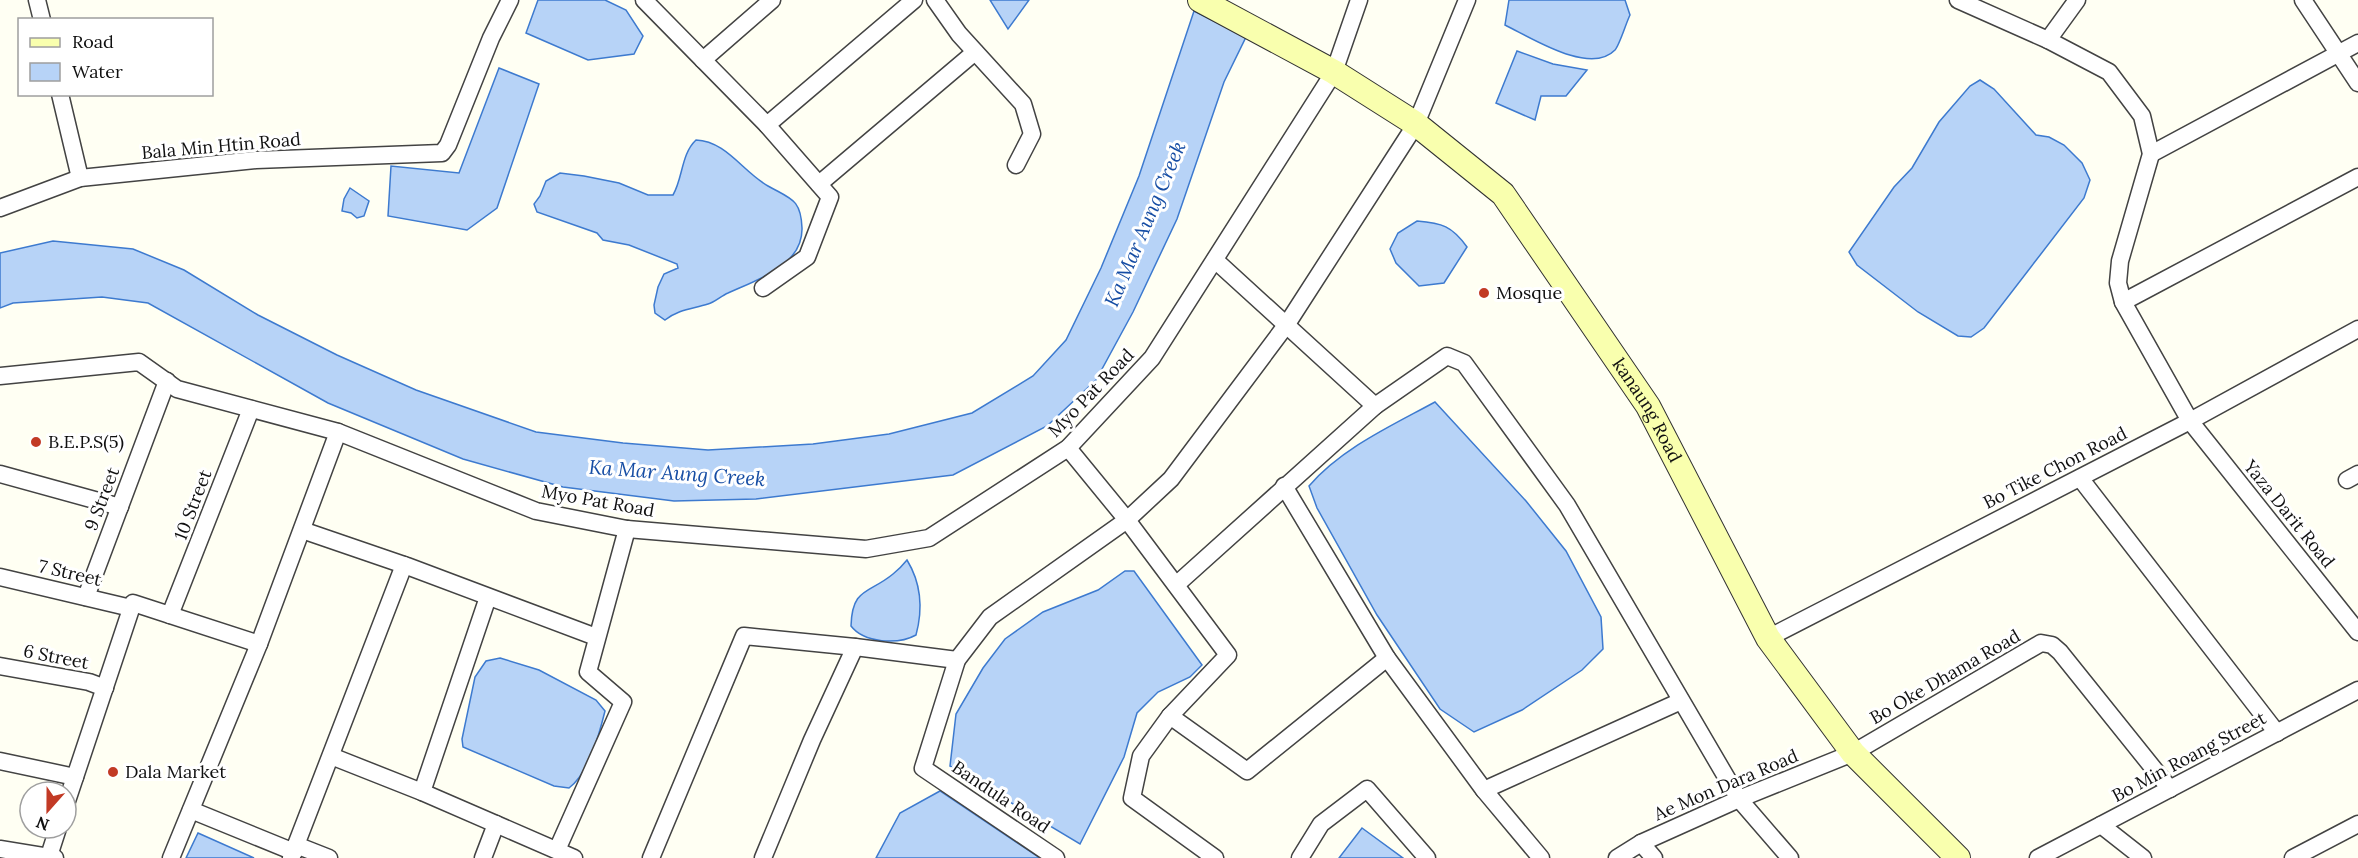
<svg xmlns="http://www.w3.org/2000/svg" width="2358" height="858" viewBox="0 0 2358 858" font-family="Lora,serif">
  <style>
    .water { fill: #b7d3f7; stroke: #3d7acf; stroke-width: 1.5 }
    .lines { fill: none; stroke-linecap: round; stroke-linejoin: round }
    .street-casing { stroke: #434343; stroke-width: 19 }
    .secondary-casing { stroke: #323232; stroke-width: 26 }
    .street { stroke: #fff; stroke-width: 16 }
    .secondary { stroke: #f9ffae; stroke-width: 24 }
    .poi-dot { fill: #c23a25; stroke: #fff; stroke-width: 2 }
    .labels { text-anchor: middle; stroke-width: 6; stroke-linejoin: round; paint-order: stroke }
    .street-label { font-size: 18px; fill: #101010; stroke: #fff }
    .poi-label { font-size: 18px; fill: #101010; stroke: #fff; text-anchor: start }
    .water-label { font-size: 20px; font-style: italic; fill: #164da4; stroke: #fff }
  </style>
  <rect width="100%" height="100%" fill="#fffff3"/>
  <!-- water -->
  <g class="water">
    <path d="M538,0h67l21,10 17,26 -9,18 -46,6 -62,-27z"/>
    <path d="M990,0h39l-21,29z"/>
    <path d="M1509,0h116l5,15c-4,8 -10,29 -15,35 -25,26 -85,-13 -110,-25z"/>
    <path d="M1194,11l52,26 -22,45 -47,137 -44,93 -37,68 -49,46 -94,49 -197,24 -82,2 -111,-14 -100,-28 -135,-56 -180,-100 -46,-6 -89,6 -13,5v-55l53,-12 80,8 51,21 74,45 79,40 79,35 120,42 87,11 85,7 105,-6 76,-10 83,-21 61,-37 33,-36 35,-72 38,-92z"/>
    <path d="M1517,51l36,13 34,6 -21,26h-25l-6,24 -39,-17z"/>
    <path d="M499,68l40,16 -42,124 -30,22 -79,-14 3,-50 68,7z"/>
    <path d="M1980,80l14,9 42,46 13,2 15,8 18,18 8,17 -6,18 -100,130 -13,9 -13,-1 -40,-24 -61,-47 -8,-13 45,-65 18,-19 27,-46 31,-36z"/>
    <path d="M696,140c30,1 47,32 72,46 23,13 33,13 34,42 1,38 -46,52 -74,65 -7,3 -13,9 -20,11 -16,5 -29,5 -43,16l-10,-7 -1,-8 4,-18 6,-13 14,-6 -1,-4 -48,-19 -26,-5 -6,-7 -60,-21 -3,-8 6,-8 6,-15 14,-8 24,3 35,7 29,12h25c10,-17 8,-41 23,-55z"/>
    <path d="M350,188l19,13 -5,15 -7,2 -6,-5 -9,-2 2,-12z"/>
    <path d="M1417,221c25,2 35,5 50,26l-23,36 -25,3 -23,-23 -6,-14 8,-16z"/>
    <path d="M1435,402l91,99 40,50 35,66 2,32 -21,21 -60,40 -48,22 -34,-23 -63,-94 -60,-107 -8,-22c33,-38 82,-60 126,-84z"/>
    <path d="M907,560c14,23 16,49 9,75 -18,10 -52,8 -65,-9 1,-39 18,-32 42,-52 5,-4 10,-9 14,-14z"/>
    <path d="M1125,571h9l68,94 -12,12 -32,15 -21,21 -13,44 -44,87 -130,-78 6,-52 27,-46 22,-29 38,-27 55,-22z"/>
    <path d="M500,658l39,12 57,30 9,11c-6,24 -16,62 -36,77l-15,-2 -91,-39 -1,-8 13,-62 11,-16z"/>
    <path d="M940,791l100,67h-164l24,-45z"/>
    <path d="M1362,828l41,30h-64z"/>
    <path d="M198,833l56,25h-68z"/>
  </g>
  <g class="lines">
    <defs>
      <g id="street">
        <path d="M37,0l5,20"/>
        <path d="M644,0l123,125 147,-125"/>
        <path d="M935,0l24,34 64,70 9,30 -16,31"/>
        <path d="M1958,0l90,40 61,32 33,44 9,38 -31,107 -2,22 5,19 67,119 168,211"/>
        <path d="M2303,0l55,83"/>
        <path d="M2048,40l29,-40"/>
        <path d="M703,60l69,-60"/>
        <path d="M60,94l20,84"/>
        <path d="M2151,154l207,-111"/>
        <path d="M819,184l156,-132"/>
        <path d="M0,208l80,-30 176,-18 186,-7 6,-8 43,-107 19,-38"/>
        <path d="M1215,260l160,146"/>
        <path d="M763,288l44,-31 23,-60 -63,-72"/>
        <path d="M2123,302l235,-125"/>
        <path d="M0,376l139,-14 38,27 161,43 198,79 91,18 239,20 63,-11 139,-90 84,-90 182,-286 25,-72"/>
        <path d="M1068,448l59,72 101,135 -58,61 -29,40 -9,42 83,60"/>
        <path d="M0,474l120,33"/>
        <path d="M2080,478l197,255"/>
        <path d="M2347,480l11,-6"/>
        <path d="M1284,486l103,172 97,132 57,68"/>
        <path d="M302,530l105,36 189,71"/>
        <path d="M0,577l131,31"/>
        <path d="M1176,585l199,-179 72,-50 17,7 103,142 172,294 51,59"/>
        <path d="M86,597l81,-216"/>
        <path d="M170,615l81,-206"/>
        <path d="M1768,638l422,-217 168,-92"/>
        <path d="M0,666l89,16 16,6"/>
        <path d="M1170,716l77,55 140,-113"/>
        <path d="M331,756l91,36 152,66"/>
        <path d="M0,761l75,16"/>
        <path d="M1484,790l197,-89"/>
        <path d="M422,792l66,-195"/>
        <path d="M66,804l67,-201 126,41"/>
        <path d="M191,810l103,42"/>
        <path d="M2101,825l42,33"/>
        <path d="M1641,843l13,15"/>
        <path d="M296,845l33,13"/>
        <path d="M0,849l55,9"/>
        <path d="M557,850l66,-148 -35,-30 39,-143"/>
        <path d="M49,856l9,-28"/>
        <path d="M171,858l88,-214 79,-212"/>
        <path d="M291,858l113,-293"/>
        <path d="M483,858l13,-34"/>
        <path d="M651,858l93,-222 111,11 102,13"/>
        <path d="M763,858l49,-118 43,-93"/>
        <path d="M1056,858l-133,-90 34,-108 33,-43 137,-97 44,-41 116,-155 129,-200 51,-124"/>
        <path d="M1300,858l21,-34 46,-35 60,69"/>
        <path d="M1617,858l24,-15 98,-44 114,-46 188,-110 11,2 8,7 110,137"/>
        <path d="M2038,858l320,-168"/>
        <path d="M2293,858l65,-34"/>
      </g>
      <g id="secondary">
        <path id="s1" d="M1200,0l134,72 82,52 87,70 145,212 120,232 85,115 105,105"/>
      </g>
    </defs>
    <!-- street casing -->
    <use href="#street" class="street-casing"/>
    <!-- secondary casing -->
    <use href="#secondary" class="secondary-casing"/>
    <!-- street -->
    <use href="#street" class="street"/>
    <!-- secondary -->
    <use href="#secondary" class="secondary"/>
  </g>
  <!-- markers -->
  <g class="poi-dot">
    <circle cx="1484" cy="293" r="6"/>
    <circle cx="36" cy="442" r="6"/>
    <circle cx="113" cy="772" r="6"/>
  </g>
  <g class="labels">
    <!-- street labels -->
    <g class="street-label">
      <text transform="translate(221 146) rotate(-5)" y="6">Bala Min Htin Road</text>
      <text transform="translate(1091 393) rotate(-46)" y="6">Myo Pat Road</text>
      <text dy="6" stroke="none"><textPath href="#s1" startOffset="621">kanaung Road</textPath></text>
      <text transform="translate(2055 468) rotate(-27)" y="6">Bo Tike Chon Road</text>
      <text transform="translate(102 499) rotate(-69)" y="6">9 Street</text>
      <text transform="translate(598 501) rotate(10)" y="6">Myo Pat Road</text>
      <text transform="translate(193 505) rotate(-69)" y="6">10 Street</text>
      <text transform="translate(2289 514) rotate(51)" y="6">Yaza Darit Road</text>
      <text transform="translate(70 573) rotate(13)" y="6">7 Street</text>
      <text transform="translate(56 657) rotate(11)" y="6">6 Street</text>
      <text transform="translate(1945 677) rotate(-30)" y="6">Bo Oke Dhama Road</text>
      <text transform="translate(2189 757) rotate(-28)" y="6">Bo Min Roang Street</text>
      <text transform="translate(1726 785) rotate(-23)" y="6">Ae Mon Dara Road</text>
      <text transform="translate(1001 797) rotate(34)" y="6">Bandula Road</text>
    </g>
    <!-- poi labels -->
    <g class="poi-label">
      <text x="1496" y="299">Mosque</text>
      <text x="48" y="448">B.E.P.S(5)</text>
      <text x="125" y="778">Dala Market</text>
    </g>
    <!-- water labels -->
    <g class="water-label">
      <text transform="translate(1145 224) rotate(-67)" y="7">Ka Mar Aung Creek</text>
      <text transform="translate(677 473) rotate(4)" y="7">Ka Mar Aung Creek</text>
    </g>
  </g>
  <!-- legend -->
  <rect x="18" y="18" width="195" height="78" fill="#ffffff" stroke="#9f9f9f" stroke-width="1.5"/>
  <rect x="30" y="38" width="30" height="9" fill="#f9ffae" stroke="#9f9f9f" stroke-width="1.5"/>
  <text x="72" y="48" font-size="18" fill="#101010">Road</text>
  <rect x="30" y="63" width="30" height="18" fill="#b7d3f7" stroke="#9f9f9f" stroke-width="1.5"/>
  <text x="72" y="78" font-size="18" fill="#101010">Water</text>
  <!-- north arrow -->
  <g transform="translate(48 810) rotate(201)"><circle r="28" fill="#ffffff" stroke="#9f9f9f" stroke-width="1.5"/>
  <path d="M0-4.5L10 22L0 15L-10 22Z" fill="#c23a25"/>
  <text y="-9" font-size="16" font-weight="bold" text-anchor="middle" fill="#101010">N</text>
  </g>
</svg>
